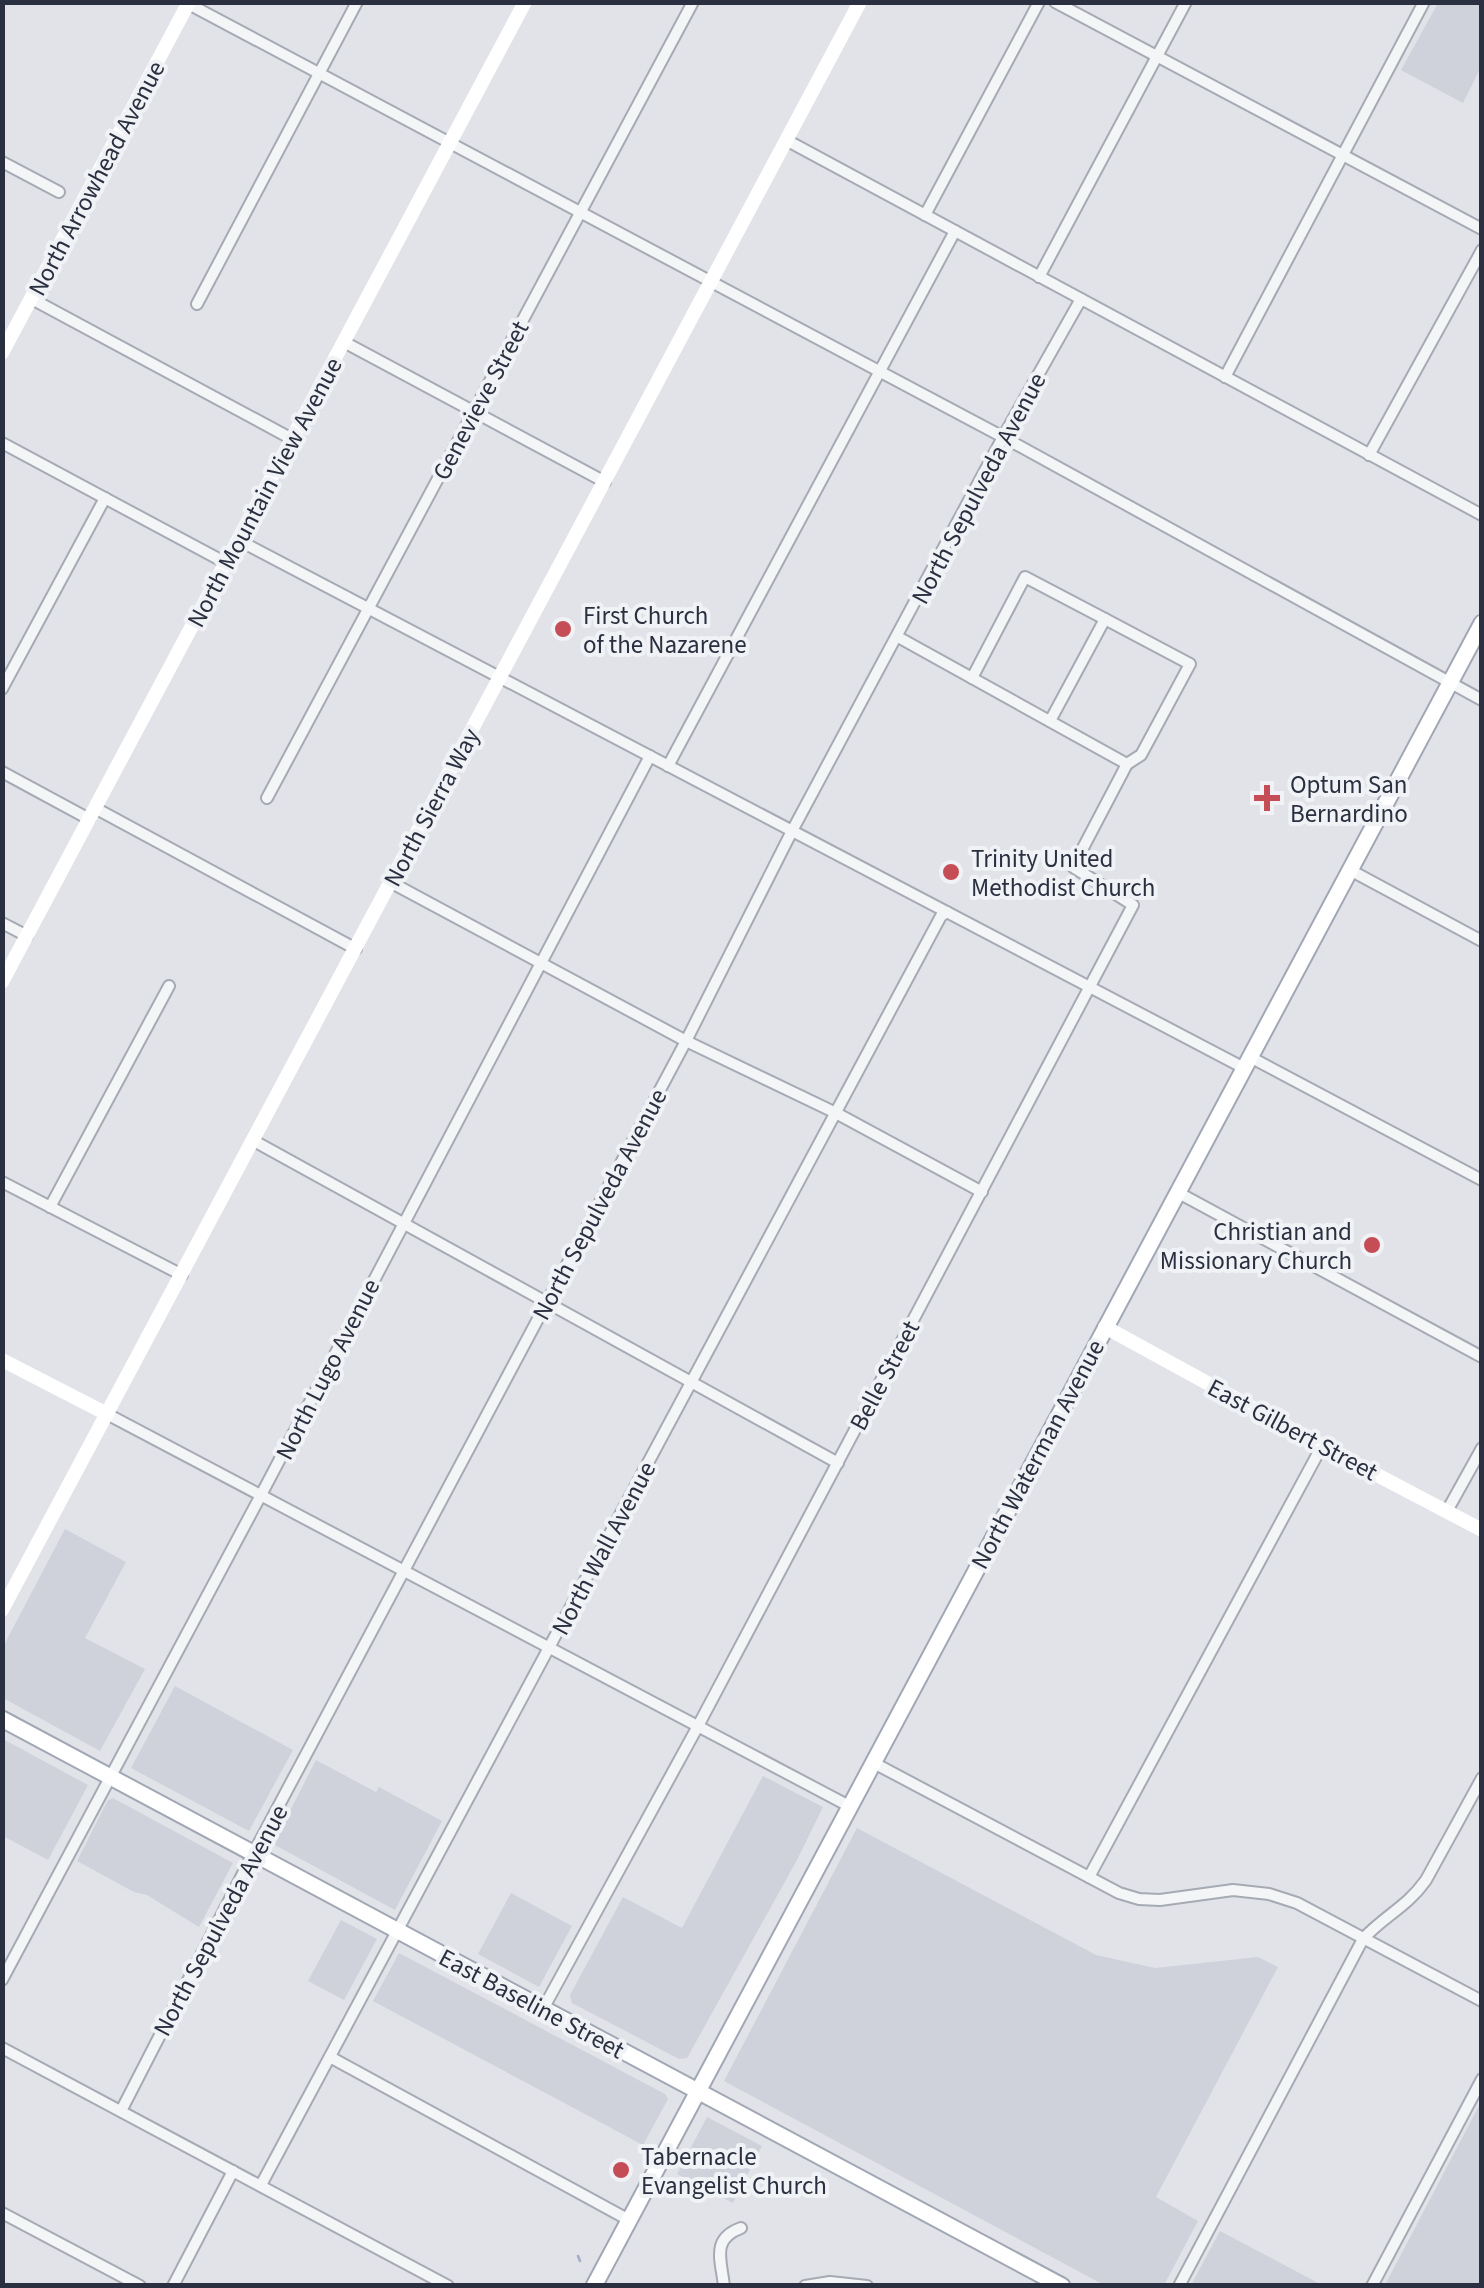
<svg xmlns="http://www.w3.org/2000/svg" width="1484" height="2288" viewBox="0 0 1484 2288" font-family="'Source Sans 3',sans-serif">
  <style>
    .built { fill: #cfd2db }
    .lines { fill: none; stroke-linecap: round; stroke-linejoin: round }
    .stream { stroke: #9eaec6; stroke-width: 2.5 }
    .street-casing { stroke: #a6aab3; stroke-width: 14 }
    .primary-casing { stroke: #a1a7b4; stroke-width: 19 }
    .street { stroke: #f4f5f7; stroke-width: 10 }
    .secondary { stroke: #fff; stroke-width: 14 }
    .primary { stroke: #fff; stroke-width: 15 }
    .poi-dot { fill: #c54e56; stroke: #f0f2f6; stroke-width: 4 }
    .labels { text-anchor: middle; stroke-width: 8; stroke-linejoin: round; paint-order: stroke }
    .street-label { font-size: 25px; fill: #2a303f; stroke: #f0f2f6 }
    .poi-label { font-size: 25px; fill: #2a303f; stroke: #f0f2f6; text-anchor: start }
  </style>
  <rect width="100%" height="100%" fill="#e1e3e9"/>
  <!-- built -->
  <g class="built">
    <path d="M1438,3h43v64l-18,36 -62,-33z"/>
    <path d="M65,1529l61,33 -41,76 60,31 -45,82 -97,-53v-51z"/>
    <path d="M175,1686l118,64 -44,81 -118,-63z"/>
    <path d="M3,1739l85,46 -40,75 -45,-24z"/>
    <path d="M316,1760l60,32 3,-5 63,34 -47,89 -122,-66z"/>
    <path d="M763,1776l60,31 -26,53 -110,198 -8,1 -107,-56 -2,-8 53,-98 59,31z"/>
    <path d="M113,1798l120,65 -34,64 -52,-32 -13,-3 -57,-31 31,-61z"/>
    <path d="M857,1828l239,127 59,13 103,-11 20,10 -122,230 42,24 -34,64h-60l-380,-204z"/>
    <path d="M511,1893l61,33 -33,61 -61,-33z"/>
    <path d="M341,1920l36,19 -33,61 -36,-19z"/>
    <path d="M399,1953l266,141 3,5 -25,46 -270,-144z"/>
    <path d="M1481,2102v183h-96z"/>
    <path d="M707,2117l55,29 -29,57 -56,-29z"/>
    <path d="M1220,2231l102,54h-131z"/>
  </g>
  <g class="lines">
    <!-- stream -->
    <path class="stream" d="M578,2256l2,5"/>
    <defs>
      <g id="street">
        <path d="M185,2l818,435 479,263"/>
        <path d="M1055,2l427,227"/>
        <path d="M788,141l694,374"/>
        <path d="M2,162l57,30"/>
        <path d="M925,215l114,-213"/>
        <path d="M1039,277l147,-275"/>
        <path d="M32,299l260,140"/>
        <path d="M197,304l160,-302"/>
        <path d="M344,342l261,140"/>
        <path d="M1225,377l199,-375"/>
        <path d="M2,443l224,120"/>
        <path d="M1369,455l113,-205"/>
        <path d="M238,540l1006,528"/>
        <path d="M1105,619l85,45 -49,91 -14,9"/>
        <path d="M898,637l229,127"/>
        <path d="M972,678l53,-101 80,42 -55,102"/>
        <path d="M2,689l103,-191"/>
        <path d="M668,766l287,-535"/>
        <path d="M2,772l87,47"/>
        <path d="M267,798l426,-796"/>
        <path d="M95,808l261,141"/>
        <path d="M1350,870l132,71"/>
        <path d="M392,883l294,158 150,72 146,79"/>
        <path d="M2,923l25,13"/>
        <path d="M1250,1057l232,123"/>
        <path d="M254,1141l584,322"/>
        <path d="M2,1182l180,93"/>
        <path d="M1177,1192l305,165"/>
        <path d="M50,1207l119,-221"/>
        <path d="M107,1414l742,392"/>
        <path d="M1447,1511l35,-63"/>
        <path d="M872,1762l247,131 20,6 21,1 73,-10 36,4 28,9 185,98"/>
        <path d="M1089,1877l233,-431"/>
        <path d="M2,1980l259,-485 389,-739"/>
        <path d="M543,2009l155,-283 435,-821 -60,-38 54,-103"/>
        <path d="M2,2048l446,238"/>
        <path d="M330,2057l299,163"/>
        <path d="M121,2111l132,-257 433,-813 106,-210 211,-394 78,-138"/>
        <path d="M261,2185l680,-1269 6,-4"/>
        <path d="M2,2213l138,73"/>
        <path d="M173,2286l60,-115"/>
        <path d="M724,2286c-3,-27 -13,-47 17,-58"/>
        <path d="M805,2286l25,-4 37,4"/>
        <path d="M1179,2286l184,-347c21,-23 44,-32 63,-59l56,-102"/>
        <path d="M1372,2286l110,-207"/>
      </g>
      <g id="primary">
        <path d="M2,1719l1060,567"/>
        <path d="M594,2286l888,-1663"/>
      </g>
    </defs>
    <!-- street casing -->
    <use href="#street" class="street-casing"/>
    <!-- primary casing -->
    <use href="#primary" class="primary-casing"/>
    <!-- street -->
    <use href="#street" class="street"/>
    <!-- secondary -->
    <g class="secondary">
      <path d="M2,353l187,-351"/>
      <path d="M2,982l523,-980"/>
      <path d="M1105,1327l217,119 160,84"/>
      <path d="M2,1360l105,54"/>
      <path d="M2,1610l858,-1608"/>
    </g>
    <!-- primary -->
    <use href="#primary" class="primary"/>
  </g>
  <!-- markers -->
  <g class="poi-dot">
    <circle cx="563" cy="629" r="10"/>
    <path d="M1262 783h10v10h10v10h-10v10h-10v-10h-10v-10h10z"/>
    <circle cx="951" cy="872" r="10"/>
    <circle cx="1372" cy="1245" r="10"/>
    <circle cx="621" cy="2170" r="10"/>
  </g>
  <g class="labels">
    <!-- street labels -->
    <g class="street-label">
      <text transform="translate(96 178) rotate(-62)" y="9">North Arrowhead Avenue</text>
      <text transform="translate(480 400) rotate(-62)" y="9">Genevieve Street</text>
      <text transform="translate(978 488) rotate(-62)" y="9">North Sepulveda Avenue</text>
      <text transform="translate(264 492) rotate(-62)" y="9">North Mountain View Avenue</text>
      <text transform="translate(431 807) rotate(-62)" y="9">North Sierra Way</text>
      <text transform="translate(599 1204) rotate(-62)" y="9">North Sepulveda Avenue</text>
      <text transform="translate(327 1369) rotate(-63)" y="9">North Lugo Avenue</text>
      <text transform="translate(884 1375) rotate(-62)" y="9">Belle Street</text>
      <text transform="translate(1293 1429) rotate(28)" y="9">East Gilbert Street</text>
      <text transform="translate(1037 1454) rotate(-62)" y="9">North Waterman Avenue</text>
      <text transform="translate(603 1548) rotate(-62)" y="9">North Wall Avenue</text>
      <text transform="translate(220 1920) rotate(-62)" y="9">North Sepulveda Avenue</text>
      <text transform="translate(532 2003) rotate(28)" y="9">East Baseline Street</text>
    </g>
    <!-- poi labels -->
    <g class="poi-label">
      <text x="583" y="624">First Church<tspan x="583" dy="29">of the Nazarene</tspan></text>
      <text x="1290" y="793">Optum San<tspan x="1290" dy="29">Bernardino</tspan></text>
      <text x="971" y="867">Trinity United<tspan x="971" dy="29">Methodist Church</tspan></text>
      <text x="1352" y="1240" text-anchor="end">Christian and<tspan x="1352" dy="29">Missionary Church</tspan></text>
      <text x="641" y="2165">Tabernacle<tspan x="641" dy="29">Evangelist Church</tspan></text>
    </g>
  </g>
  <!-- border -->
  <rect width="1484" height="2288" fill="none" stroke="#2a303f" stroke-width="10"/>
</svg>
